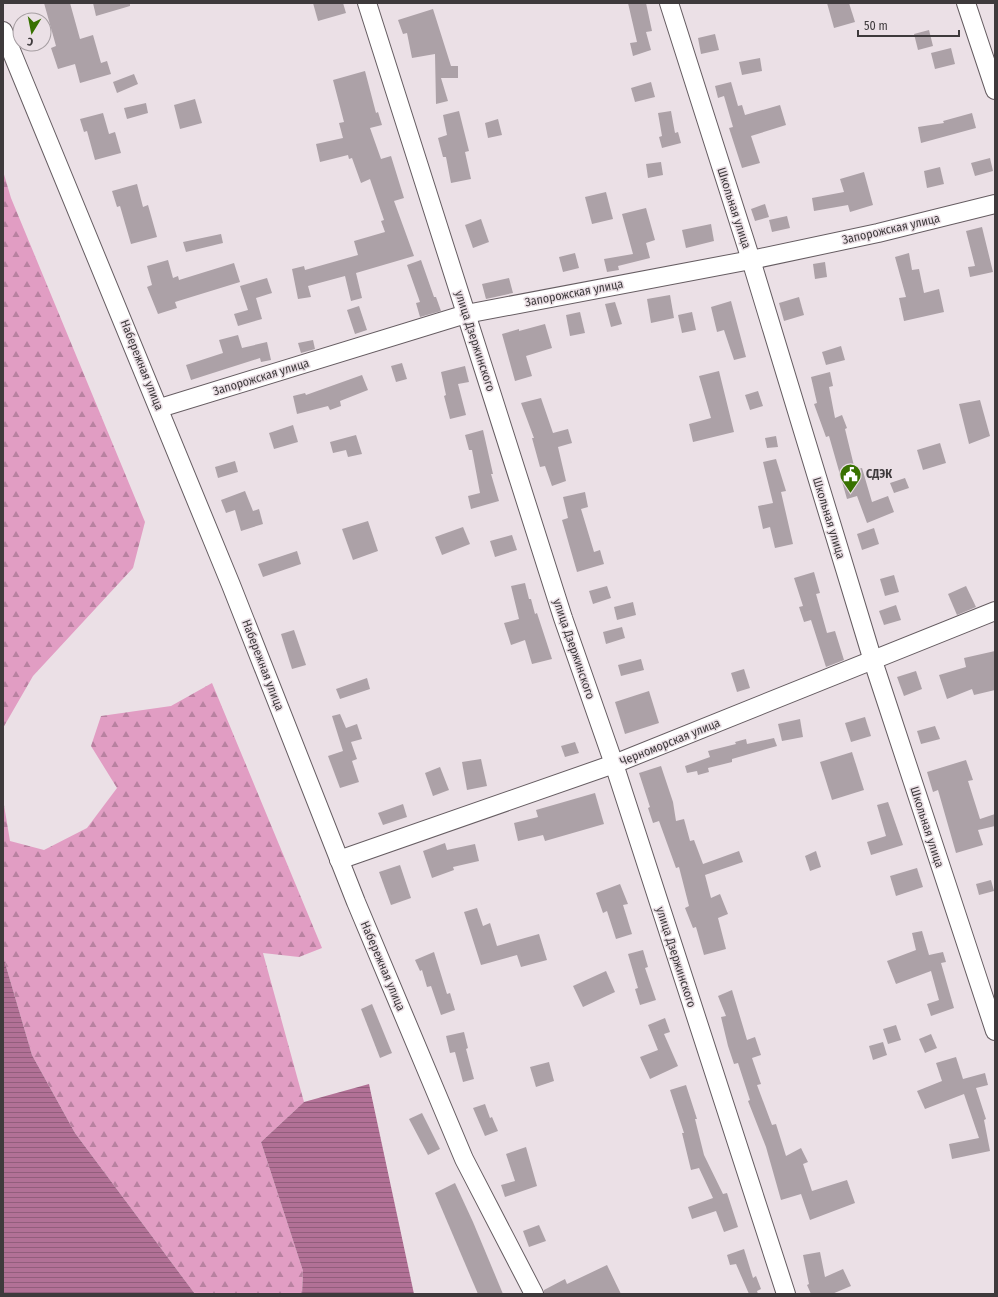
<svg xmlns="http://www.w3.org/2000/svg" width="998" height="1297" viewBox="0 0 998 1297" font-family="'Fira Sans Condensed',sans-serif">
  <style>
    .forest { fill: url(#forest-firs) }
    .water { fill: url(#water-rules) }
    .building { fill: #aca1a7 }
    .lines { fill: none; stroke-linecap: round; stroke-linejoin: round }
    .minor-casing { stroke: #665d62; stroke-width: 20 }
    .minor { stroke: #fff; stroke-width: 18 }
    .labels { text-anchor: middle; stroke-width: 3; stroke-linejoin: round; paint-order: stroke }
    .street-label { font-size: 12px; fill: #3e3a3c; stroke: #ebe0e6 }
    .poi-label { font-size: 12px; font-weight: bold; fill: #3e3a3c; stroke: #ebe0e6; text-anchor: start }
  </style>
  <defs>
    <pattern id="forest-firs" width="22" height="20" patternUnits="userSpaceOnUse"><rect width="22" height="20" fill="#e19dc3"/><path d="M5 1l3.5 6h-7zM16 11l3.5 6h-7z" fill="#b881a0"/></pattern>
    <pattern id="water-rules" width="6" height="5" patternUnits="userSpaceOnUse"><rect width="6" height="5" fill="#b27196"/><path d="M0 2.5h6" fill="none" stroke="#925e7c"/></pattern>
  </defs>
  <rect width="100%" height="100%" fill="#ebe0e6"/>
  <!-- forest -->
  <g class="forest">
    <path d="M3,171l8,27 134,324 -12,46 -100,108 -30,52z"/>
    <path d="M212,683l110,265 -23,9 -36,-4 41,149 -43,40 42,129 -1,23h-107l-120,-161 -43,-78 -29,-99v-157l7,42 34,9 43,-22 30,-40 -26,-42 10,-30 70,-10z"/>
  </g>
  <!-- water -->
  <g class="water">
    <path d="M3,956l29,99 43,78 120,161h-192z"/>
    <path d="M369,1084l45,210h-112l1,-23 -42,-129 43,-40z"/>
  </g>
  <!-- building -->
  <g class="building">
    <path d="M44,3h26l10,36 13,-4 8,28 6,-2 4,13 -31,9 -5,-19 -17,5 -7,-21 5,-2z"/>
    <path d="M93,3h37v3l-34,10z"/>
    <path d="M313,3h30l3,10 -28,8z"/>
    <path d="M628,3h18l6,28 -6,1 5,18 -18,6 -3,-13 7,-1z"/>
    <path d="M827,3h22l6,19 -21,6z"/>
    <path d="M433,9l18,57h7v12h-17l7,23 -12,3 -1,-50 -23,4 -5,-25 -4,1 -5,-14z"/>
    <path d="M929,30l4,16 -15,4 -4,-16z"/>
    <path d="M715,34l4,16 -18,4 -3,-16z"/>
    <path d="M951,48l4,16 -20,5 -4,-16z"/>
    <path d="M760,58l2,13 -20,4 -3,-13z"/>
    <path d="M365,71l11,42 2,-1 4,13 -12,3 11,31 10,-3 13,42 -10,3 20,55 -58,17 6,25 -11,3 -6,-25 -37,10 3,11 -13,2 -6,-30 12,-3 1,4 53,-15 -4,-14 31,-9 -4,-11 3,-1 -14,-41 -9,4 -9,-25 -3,1 -1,-4 -28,7 -4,-18 27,-6 -4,-15 5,-1 -11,-42z"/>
    <path d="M134,74l4,10 -21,9 -4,-11z"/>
    <path d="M651,82l4,15 -20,5 -4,-14z"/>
    <path d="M731,82l7,24 4,-1 3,10 35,-10 6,20 -35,11 9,27 -18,5 -13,-40 4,-1 -9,-31 -6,2 -3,-12z"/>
    <path d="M195,99l7,24 -22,6 -6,-24z"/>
    <path d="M146,103l2,10 -21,6 -3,-11z"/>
    <path d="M459,111l10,40 -4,1 6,27 -20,4 -5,-26h-3l-5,-19 9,-3 -4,-20z"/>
    <path d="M671,111l4,22 3,-1 3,11 -19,5 -3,-11 3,-1 -4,-23z"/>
    <path d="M103,113l6,21 6,-2 6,21 -26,7 -8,-29 -3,1 -4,-13z"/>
    <path d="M972,113l4,15 -55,15 -3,-16 26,-4 -1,-2z"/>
    <path d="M498,119l4,16 -14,3 -3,-15z"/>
    <path d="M990,158l3,13 -18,5 -4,-13z"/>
    <path d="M661,162l2,13 -15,3 -2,-14z"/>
    <path d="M940,167l4,17 -17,4 -3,-17z"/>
    <path d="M864,172l9,33 -23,7 -2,-7 -34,6 -2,-13 32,-6 -4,-13z"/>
    <path d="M137,184l6,23 5,-2 9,32 -26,7 -11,-38 -3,1 -5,-16z"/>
    <path d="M606,192l7,27 -21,5 -7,-27z"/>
    <path d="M765,204l4,13 -14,4 -4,-12z"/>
    <path d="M646,208l9,32 -9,3 4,15 -32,8 1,4 -12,2 -3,-13 29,-5 -11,-40z"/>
    <path d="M787,216l3,12 -18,4 -3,-12z"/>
    <path d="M481,219l8,23 -16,6 -8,-23z"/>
    <path d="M711,224l3,17 -28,7 -4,-18z"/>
    <path d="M982,227l11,45 -23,5 -2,-10 7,-1 -9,-35z"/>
    <path d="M221,234l2,9 -37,9 -3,-10z"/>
    <path d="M575,253l4,15 -16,4 -4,-15z"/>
    <path d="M909,253l3,17 7,-1 5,24 15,-4 5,23 -40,9 -5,-23 7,-1 -11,-40z"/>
    <path d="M168,260l5,18 5,-2 1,4 55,-17 6,19 -65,20 2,6 -19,6 -11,-27 5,-2 -5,-19z"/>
    <path d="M421,260l13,37h2l5,14 -21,6 -4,-14 4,-1 -13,-37z"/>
    <path d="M825,262l2,15 -12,2 -2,-15z"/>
    <path d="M267,278l5,15 -16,5 6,21 -24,7 -4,-12 14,-4 -8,-24z"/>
    <path d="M509,278l4,15 -27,6 -4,-15z"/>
    <path d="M670,295l4,23 -23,5 -4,-24z"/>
    <path d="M799,297l5,18 -20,6 -5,-18z"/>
    <path d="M731,301l15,56 -12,3 -10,-30 -7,2 -6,-25z"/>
    <path d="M615,302l7,22 -11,3 -6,-23z"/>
    <path d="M359,306l8,24 -12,4 -8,-24z"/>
    <path d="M580,312l5,21 -15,3 -4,-21z"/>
    <path d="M692,312l4,18 -14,3 -4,-18z"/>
    <path d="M545,324l7,24 -26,8 6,20 -17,5 -13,-47 17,-5v2z"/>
    <path d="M238,335l4,13 25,-6 4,18 -10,2 -1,-4 -69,22 -5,-15 37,-12 -4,-13z"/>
    <path d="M313,340l2,9 -14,4 -3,-10z"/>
    <path d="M841,346l4,14 -19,5 -4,-13z"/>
    <path d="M402,363l5,16 -11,3 -5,-16z"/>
    <path d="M465,366l4,16 -11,2 8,31 -16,4 -6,-23 2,-1 -5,-23z"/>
    <path d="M719,371l15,61 -41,10 -4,-18 22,-6 -12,-42z"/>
    <path d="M830,372l3,14 -4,1 6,31 7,-3 5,13 -2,1 10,41 7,-2 10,34 16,-6 6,16 -27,11 -10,-27 -10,3 -18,-63 -3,1 -12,-33 3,-1 -6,-26z"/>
    <path d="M362,375l6,15 -28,11 1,5 -11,4 -2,-4 -31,8 -4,-18 12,-3 1,2z"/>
    <path d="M758,391l5,15 -13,4 -5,-15z"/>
    <path d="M541,398l12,35 15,-4 4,14 -14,4 8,34 -14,5 -7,-20 -5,1 -8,-29h2l-13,-35z"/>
    <path d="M980,400l10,36 -21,8 -10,-40z"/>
    <path d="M293,425l5,17 -24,7 -5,-16z"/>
    <path d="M483,430l10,44h-2l8,27 -28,8 -3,-13 12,-3 -8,-43h-3l-4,-15z"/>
    <path d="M356,435l6,19 -14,3 -2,-7 -13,3 -3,-11z"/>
    <path d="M776,436l2,11 -11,1 -2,-10z"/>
    <path d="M940,443l6,20 -23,7 -6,-20z"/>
    <path d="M776,459l10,32 -5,1 12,52 -18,4 -5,-21 -7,2 -5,-23 15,-3 -10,-41z"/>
    <path d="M235,461l3,11 -20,6 -3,-11z"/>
    <path d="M905,478l4,10 -15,5 -4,-10z"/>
    <path d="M245,491l8,20 6,-2 4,15 -22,7 -6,-21 -9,3 -5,-13z"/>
    <path d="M585,492l3,15 -7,2 13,43 6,-2 4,14 -27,8 -15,-52 6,-2 -5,-21z"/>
    <path d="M368,521l10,30 -25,9 -11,-31z"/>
    <path d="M463,527l7,17 -28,11 -7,-18z"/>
    <path d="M874,528l5,16 -17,6 -5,-16z"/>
    <path d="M512,535l5,15 -22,7 -5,-16z"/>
    <path d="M297,551l4,13 -38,13 -5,-13z"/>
    <path d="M814,572l6,21 -4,1 11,39 8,-2 9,29 -18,7 -15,-47 -7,2 -5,-15 4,-1 -9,-28z"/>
    <path d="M894,575l5,17 -14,4 -5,-17z"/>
    <path d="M525,583l4,16h2l4,15 2,-1 15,46 -20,5 -7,-24 -14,5 -7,-22 15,-4 -8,-33z"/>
    <path d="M607,586l4,12 -18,6 -4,-13z"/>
    <path d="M966,586l10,21 -19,8 -9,-21z"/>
    <path d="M633,602l3,13 -19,5 -3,-13z"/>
    <path d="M896,605l5,15 -17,5 -5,-14z"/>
    <path d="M622,627l3,11 -19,6 -3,-12z"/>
    <path d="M294,630l12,35 -14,4 -11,-35z"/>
    <path d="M995,651v39l-21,5 -2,-6 -25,10 -8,-24 27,-8 -2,-9z"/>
    <path d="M641,659l3,11 -23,6 -3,-11z"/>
    <path d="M744,669l6,19 -13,4 -6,-19z"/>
    <path d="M916,671l6,18 -18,7 -7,-19z"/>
    <path d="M367,678l3,11 -30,10 -4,-10z"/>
    <path d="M649,691l10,32 -34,11 -10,-32z"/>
    <path d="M340,714l6,14 11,-4 5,15 -11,3 6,17 -5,2 7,21 -19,6 -12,-32 15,-5 -11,-35z"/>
    <path d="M865,717l6,19 -20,6 -6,-19z"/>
    <path d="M800,719l3,18 -21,4 -4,-17z"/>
    <path d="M935,726l5,13 -19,5 -4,-13z"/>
    <path d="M774,738l3,8 -45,13v3l-24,6 1,4 -11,3 -1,-4 -10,2 -2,-7 25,-9 -2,-6 28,-7 -1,-2 11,-3 1,5z"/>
    <path d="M575,742l4,11 -14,4 -4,-11z"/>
    <path d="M852,752l12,38 -32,10 -12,-38z"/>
    <path d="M481,759l6,27 -20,4 -5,-28z"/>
    <path d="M966,760l7,20 -5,1 12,38 15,-5v12l-17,4 5,15 -27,8 -18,-63 -5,2 -6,-20z"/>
    <path d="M661,766l12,36 3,19 8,-2 6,22 4,-1 9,24 36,-13 4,11 -38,13 6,23 9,-4 8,20 -10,4 8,31 -22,6 -8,-28 -3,1 -8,-20 4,-2 -10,-39 -3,1 -17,-47 -6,2 -5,-15 2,-1 -11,-34z"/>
    <path d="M440,767l9,23 -16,6 -8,-23z"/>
    <path d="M595,793l9,31 -59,17 -2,-6 -25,6 -4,-18 24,-6 -2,-7z"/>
    <path d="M888,802l15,43 -32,10 -4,-13 19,-6 -9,-31z"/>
    <path d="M403,804l4,13 -24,8 -5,-12z"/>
    <path d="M445,843l2,7 28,-6 4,17 -26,6 1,3 -22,8 -9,-27z"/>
    <path d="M816,851l5,16 -11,4 -5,-15z"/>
    <path d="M400,865l11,33 -20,7 -12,-33z"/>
    <path d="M917,868l6,19 -27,9 -6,-20z"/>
    <path d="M991,880l3,11 -15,4 -3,-11z"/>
    <path d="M620,884l8,20 -5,1 9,29 -16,5 -9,-28 -4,2 -7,-20z"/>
    <path d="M477,908l6,18 7,-3 7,23 42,-12 8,26 -26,7 -4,-12 -36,10 -17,-53z"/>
    <path d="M922,931l7,24 14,-3 3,10 -5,1 13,45 -23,8 -4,-12 12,-4 -8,-29 -35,13 -9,-23 29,-11 -4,-17z"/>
    <path d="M643,950l5,17 -3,1 11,32 -16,5 -5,-16 3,-1 -10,-34z"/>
    <path d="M434,952l13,42 3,-1 5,17 -14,5 -10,-29 -4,1 -5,-17 -2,1 -5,-11z"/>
    <path d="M606,971l9,21 -32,15 -10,-21z"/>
    <path d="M732,990l15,50 8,-3 6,18 -9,3 9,26 -4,1 15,40 4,-1 10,32 15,-8 7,14 -5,2 9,27 35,-11 8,23 -45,17 -9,-26 -20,6 -15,-53 -18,-46 2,-1 -12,-37 -4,1 -6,-18 -7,-29 5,-1 -8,-20z"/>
    <path d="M372,1004l20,49 -12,5 -19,-49z"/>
    <path d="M665,1018l5,14 -6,2 14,32 -28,13 -10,-22 18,-7 -10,-25z"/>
    <path d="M896,1025l5,15 -13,4 -5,-15z"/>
    <path d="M464,1032l4,16 -2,1 8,30 -11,3 -8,-30 -5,1 -4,-17z"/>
    <path d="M931,1034l6,14 -12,5 -6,-14z"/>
    <path d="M883,1042l4,13 -14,5 -4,-14z"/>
    <path d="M956,1057l7,22 22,-6 3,12 -12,3 10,31 -2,1 6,31 -38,8 -3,-15 30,-6 -15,-44 -39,15 -8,-18 25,-10 -6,-18z"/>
    <path d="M549,1062l5,19 -18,6 -6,-20z"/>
    <path d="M686,1085l11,34h-2l9,36 19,39 4,-1 11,34 -14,5 -8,-21 -24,8 -4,-12 25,-9 -14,-30 -8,2 -9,-37h2l-14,-43z"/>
    <path d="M485,1104l5,14 2,-1 6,14 -13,5 -12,-28z"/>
    <path d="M422,1113l18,36 -12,6 -19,-36z"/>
    <path d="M526,1147l11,39 -32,11 -4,-12 14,-4 -9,-27z"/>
    <path d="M455,1183l18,39 30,72h-25l-43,-101z"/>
    <path d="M539,1225l7,16 -17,6 -6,-16z"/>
    <path d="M744,1249l9,29 3,-2 5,13 -4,2 1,3h-9l-13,-30 -6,1 -3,-10z"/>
    <path d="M820,1252l5,25 18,-8 8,17 -19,8h-21l-4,-9 2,-1 -6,-29z"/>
    <path d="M607,1265l14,29h-77v-4l21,-11 2,5z"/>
  </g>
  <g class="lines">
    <defs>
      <g id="minor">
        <path d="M367,3l196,615 51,146 172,530"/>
        <path d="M669,3l82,257 122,401 122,370"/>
        <path d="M966,3l29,87"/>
        <path d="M3,31l228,554 125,317 108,257 70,135"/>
        <path d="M160,408l306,-94 285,-54 127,-27 117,-29"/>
        <path d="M339,860l275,-96 381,-153"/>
      </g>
    </defs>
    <!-- minor casing -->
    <use href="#minor" class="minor-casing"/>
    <!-- minor -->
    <use href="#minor" class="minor"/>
  </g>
  <!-- icons -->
  <defs>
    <symbol id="civic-pin" viewBox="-11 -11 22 30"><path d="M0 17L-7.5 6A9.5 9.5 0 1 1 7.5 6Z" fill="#387100" stroke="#ebe0e6"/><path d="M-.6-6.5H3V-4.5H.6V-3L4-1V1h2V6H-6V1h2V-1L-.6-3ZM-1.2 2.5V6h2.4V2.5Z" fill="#fff"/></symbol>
  </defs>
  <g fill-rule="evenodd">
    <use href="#civic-pin" x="838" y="462" width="25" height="34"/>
  </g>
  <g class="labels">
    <!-- street labels -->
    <g class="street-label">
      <text transform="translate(734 208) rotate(72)" y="4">Школьная улица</text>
      <text transform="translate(891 229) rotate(-13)" y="4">Запорожская улица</text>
      <text transform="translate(574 293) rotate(-11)" y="4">Запорожская улица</text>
      <text transform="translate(475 341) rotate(72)" y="4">улица Дзержинского</text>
      <text transform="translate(142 365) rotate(68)" y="4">Набережная улица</text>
      <text transform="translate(261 377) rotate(-17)" y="4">Запорожская улица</text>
      <text transform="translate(829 518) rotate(73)" y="4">Школьная улица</text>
      <text transform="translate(574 649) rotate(71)" y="4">улица Дзержинского</text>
      <text transform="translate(263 665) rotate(69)" y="4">Набережная улица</text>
      <text transform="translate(670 742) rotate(-22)" y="4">Черноморская улица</text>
      <text transform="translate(927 827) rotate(72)" y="4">Школьная улица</text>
      <text transform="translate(676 957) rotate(72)" y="4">улица Дзержинского</text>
      <text transform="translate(383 966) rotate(67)" y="4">Набережная улица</text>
    </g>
    <!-- poi labels -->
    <g class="poi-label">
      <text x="866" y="478">СДЭК</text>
    </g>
  </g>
  <!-- border -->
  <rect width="998" height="1297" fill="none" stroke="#3e3a3c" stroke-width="8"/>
  <!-- north arrow -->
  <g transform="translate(32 32) rotate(190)"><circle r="19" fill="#ebe0e6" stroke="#a69ea2"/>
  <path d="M0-3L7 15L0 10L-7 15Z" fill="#387100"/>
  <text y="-6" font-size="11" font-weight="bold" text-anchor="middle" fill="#3e3a3c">С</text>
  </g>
  <!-- scale -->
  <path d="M858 30v6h101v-6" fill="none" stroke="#3e3a3c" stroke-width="2"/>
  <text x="864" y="30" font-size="12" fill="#3e3a3c" stroke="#ebe0e6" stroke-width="3" paint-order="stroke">50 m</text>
</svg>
